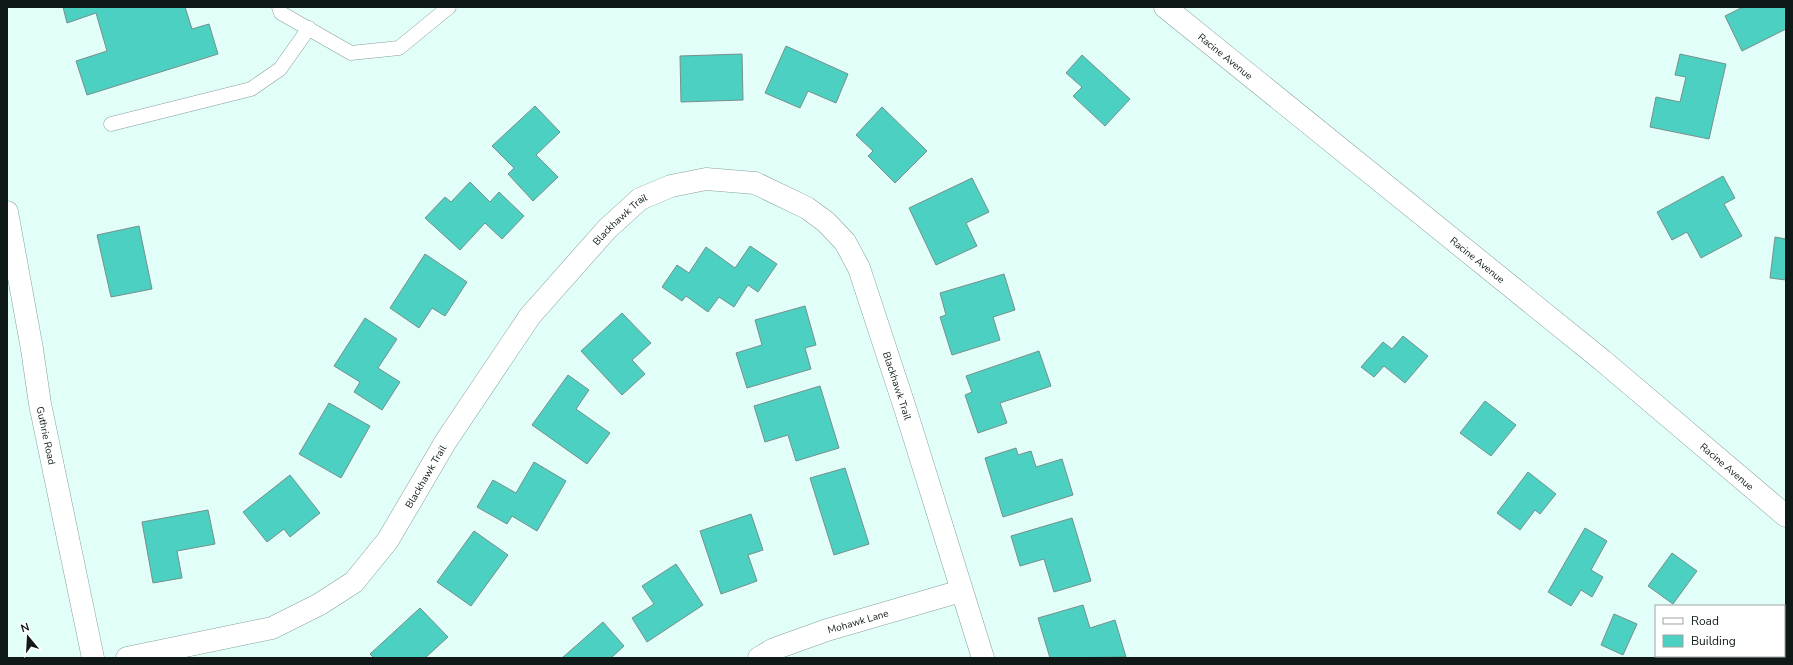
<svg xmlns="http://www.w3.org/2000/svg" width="1793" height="665" viewBox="0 0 1793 665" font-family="'Nunito Sans',sans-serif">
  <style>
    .building { fill: #4cd0c1; stroke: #76908c }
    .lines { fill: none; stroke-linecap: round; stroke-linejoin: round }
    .lane-casing { stroke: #86a09c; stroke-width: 15 }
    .street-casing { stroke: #86a09c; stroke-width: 23 }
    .secondary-casing { stroke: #86a09c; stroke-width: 23 }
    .lane { stroke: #fff; stroke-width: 14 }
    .street { stroke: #fff; stroke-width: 22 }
    .secondary { stroke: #fff; stroke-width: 22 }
    .labels { text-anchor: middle; stroke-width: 4; stroke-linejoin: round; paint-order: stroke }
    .street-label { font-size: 10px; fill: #0f1a18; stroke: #fff }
  </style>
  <rect width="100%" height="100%" fill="#e2fef9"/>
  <!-- building -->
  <g class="building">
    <path d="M63,7h122l7,22 17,-5 9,30 -131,41 -11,-34 31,-10 -11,-38 -29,10z"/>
    <path d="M1743,7h43v22l-44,22 -17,-35z"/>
    <path d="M786,46l62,28 -12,29 -28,-12 -8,17 -35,-15z"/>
    <path d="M742,54l1,46 -62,2 -1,-46z"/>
    <path d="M1680,54l46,10 -17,75 -59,-12 6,-30 24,5 6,-25 -11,-2z"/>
    <path d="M1082,55l48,44 -25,27 -32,-30 9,-9 -16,-14z"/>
    <path d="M535,106l25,26 -24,23 22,22 -25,24 -25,-27 6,-6 -22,-22z"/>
    <path d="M882,107l45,44 -32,32 -27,-27 5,-5 -17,-16z"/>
    <path d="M1723,176l12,22 -11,6 18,32 -41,22 -14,-26 -15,8 -15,-28z"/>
    <path d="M972,178l17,34 -23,11 11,23 -41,19 -27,-57z"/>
    <path d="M470,182l20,20 9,-10 25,24 -22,23 -17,-16 -25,27 -35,-32 20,-21 6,5z"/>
    <path d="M139,226l13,63 -41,8 -14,-62z"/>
    <path d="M1775,237l11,2v41l-16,-2z"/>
    <path d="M750,246l27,18 -19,28 -10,-7 -14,22 -15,-10 -11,15 -22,-16 -4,5 -20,-14 15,-22 12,8 17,-26 29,21z"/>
    <path d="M425,254l42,28 -22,34 -13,-8 -13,20 -29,-20z"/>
    <path d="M1004,274l11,36 -22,7 7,23 -48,15 -12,-38 6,-2 -6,-22z"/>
    <path d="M805,306l11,39 -11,3 6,21 -64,19 -11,-35 26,-8 -7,-25z"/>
    <path d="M622,313l29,30 -19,17 13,14 -23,21 -41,-44z"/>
    <path d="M365,318l32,21 -19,29 22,14 -18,28 -28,-18 6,-10 -26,-16z"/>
    <path d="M1403,336l25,20 -23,27 -21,-17 -10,11 -13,-10 22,-25 9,7z"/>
    <path d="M1039,351l12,35 -51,17 7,20 -29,10 -13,-38 7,-3 -6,-16z"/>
    <path d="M568,375l21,15 -13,19 34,24 -23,31 -55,-39z"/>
    <path d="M820,386l19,62 -43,13 -8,-26 -23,7 -11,-36z"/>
    <path d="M1485,401l31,24 -25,31 -31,-23z"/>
    <path d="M329,403l41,23 -29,52 -42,-24z"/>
    <path d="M1016,448l2,7 13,-4 5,16 26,-8 11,36 -70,22 -18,-59z"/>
    <path d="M534,462l32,19 -29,50 -25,-15 -5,8 -30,-17 16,-27 23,13z"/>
    <path d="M845,468l24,76 -35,11 -24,-77z"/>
    <path d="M1528,472l28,22 -16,20 -5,-4 -15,20 -23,-17z"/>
    <path d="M290,475l30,38 -30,24 -6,-8 -17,13 -24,-30z"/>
    <path d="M208,510l7,34 -38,7 5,27 -29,5 -11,-61z"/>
    <path d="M751,514l12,36 -15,5 9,26 -36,13 -21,-63z"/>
    <path d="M1072,518l19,63 -37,11 -10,-33 -24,7 -9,-30z"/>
    <path d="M1585,528l22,13 -16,29 12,7 -11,20 -11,-7 -10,16 -23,-14z"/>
    <path d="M474,531l34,24 -37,51 -34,-24z"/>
    <path d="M1672,553l25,18 -24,33 -25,-18z"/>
    <path d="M676,564l27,41 -56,37 -15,-24 22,-14 -12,-18z"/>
    <path d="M1083,605l7,23 25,-8 11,37 -76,1 -12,-40z"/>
    <path d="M420,608l28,29 -23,21h-51l-4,-4z"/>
    <path d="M1614,614l23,10 -14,31 -22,-10z"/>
    <path d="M603,622l21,24 -13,12h-49z"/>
    <path d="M1735,656h28l2,2h-32z"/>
  </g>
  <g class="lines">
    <defs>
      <g id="lane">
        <path d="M279,7l2,6 70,40 48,-5 50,-41"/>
        <path d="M111,124l140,-35 29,-20 29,-41"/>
      </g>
      <g id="street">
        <path id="s1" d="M127,658l145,-30 48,-24 34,-22 34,-42 58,-99 84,-125 77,-87 33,-30 31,-13 35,-7 49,4 52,25 19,14 19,20 14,26 47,143 77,247"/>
        <path id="s2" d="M759,658l15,-9 53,-19 134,-39"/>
      </g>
      <g id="secondary">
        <path id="s3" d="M1165,7l437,353 184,156"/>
        <path id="s4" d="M7,212l25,137 8,55 53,254"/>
      </g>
    </defs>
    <!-- lane casing -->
    <use href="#lane" class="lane-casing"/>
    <!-- street casing -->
    <use href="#street" class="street-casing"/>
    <!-- secondary casing -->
    <use href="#secondary" class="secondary-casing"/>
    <!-- lane -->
    <use href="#lane" class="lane"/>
    <!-- street -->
    <use href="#street" class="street"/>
    <!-- secondary -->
    <use href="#secondary" class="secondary"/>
  </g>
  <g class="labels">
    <!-- street labels -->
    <g class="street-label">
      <text dy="4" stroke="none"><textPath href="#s3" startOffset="78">Racine Avenue</textPath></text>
      <text dy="4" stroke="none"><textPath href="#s1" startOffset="694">Blackhawk Trail</textPath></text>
      <text dy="4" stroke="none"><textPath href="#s3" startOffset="402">Racine Avenue</textPath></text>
      <text dy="4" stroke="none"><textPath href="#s1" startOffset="1103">Blackhawk Trail</textPath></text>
      <text dy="4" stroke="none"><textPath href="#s4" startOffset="227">Guthrie Road</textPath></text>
      <text dy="4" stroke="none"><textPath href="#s3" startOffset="726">Racine Avenue</textPath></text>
      <text dy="4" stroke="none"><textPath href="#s1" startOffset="370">Blackhawk Trail</textPath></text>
      <text dy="4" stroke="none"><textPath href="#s2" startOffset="106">Mohawk Lane</textPath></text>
    </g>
  </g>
  <!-- border -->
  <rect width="1793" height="665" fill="none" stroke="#0f1a18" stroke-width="16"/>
  <!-- legend -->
  <rect x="1655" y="605" width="130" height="52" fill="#ffffff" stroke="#9fa3a3"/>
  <rect x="1663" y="618" width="20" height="6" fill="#ffffff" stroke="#9fa3a3"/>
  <text x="1691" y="625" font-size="12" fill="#0f1a18">Road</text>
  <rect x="1663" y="635" width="20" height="12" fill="#4cd0c1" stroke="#9fa3a3"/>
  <text x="1691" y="645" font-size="12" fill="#0f1a18">Building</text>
  <!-- north arrow -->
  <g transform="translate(28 637) rotate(342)" stroke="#ffffff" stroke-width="3" paint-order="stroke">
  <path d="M0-3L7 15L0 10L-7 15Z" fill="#0f1a18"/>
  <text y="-6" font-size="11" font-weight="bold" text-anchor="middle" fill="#0f1a18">N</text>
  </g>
</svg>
